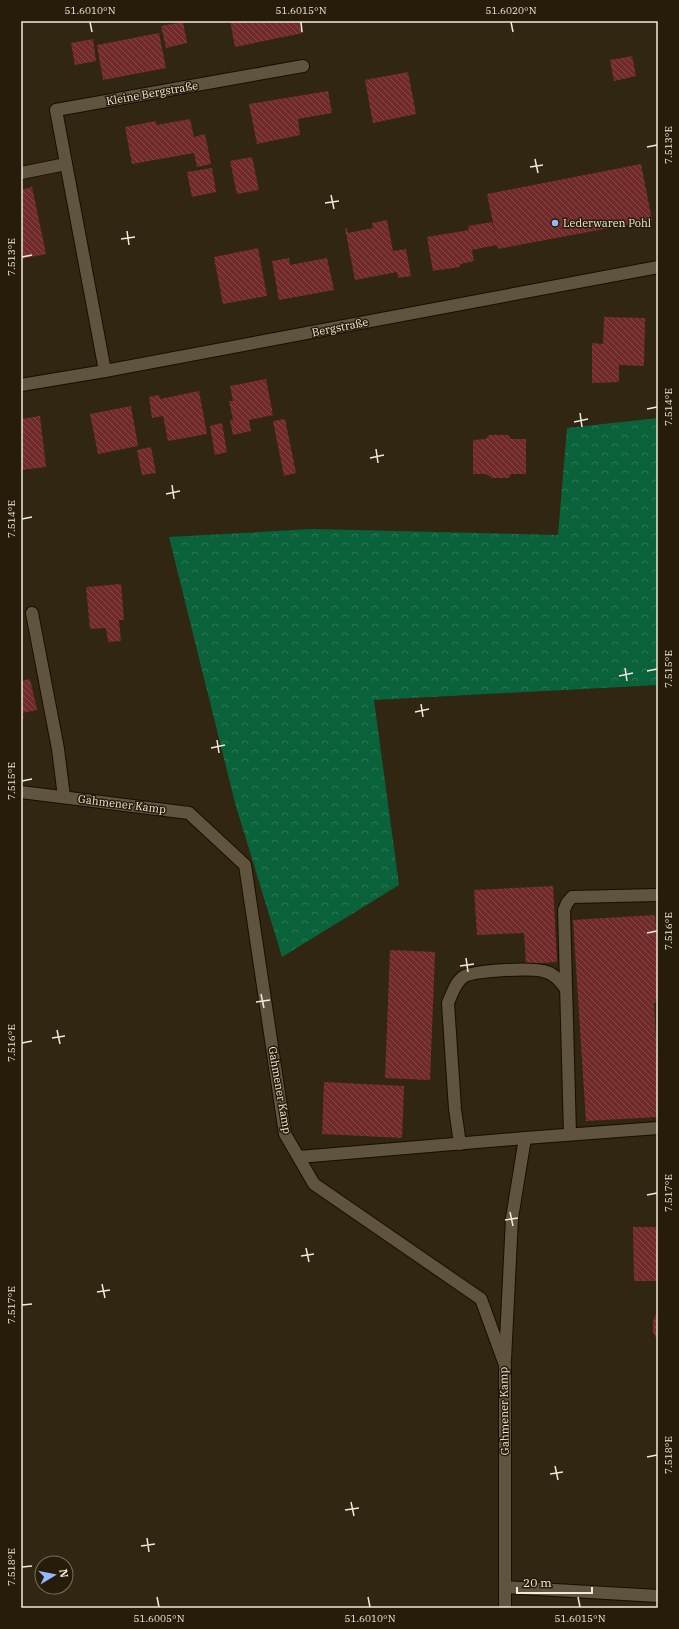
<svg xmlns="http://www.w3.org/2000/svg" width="679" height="1629" viewBox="0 0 679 1629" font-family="'IBM Plex Serif',serif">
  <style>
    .forest { fill: url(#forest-crowns) }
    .building { fill: url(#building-back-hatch) }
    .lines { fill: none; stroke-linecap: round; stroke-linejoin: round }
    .minor-casing { stroke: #180e00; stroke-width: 14 }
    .minor { stroke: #60543f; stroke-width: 12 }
    .ticks { fill: none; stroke: #f0e9dd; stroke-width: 1.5 }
    .poi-dot { fill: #96b6fd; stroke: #261c09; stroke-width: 1.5 }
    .labels { text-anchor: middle; stroke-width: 3; stroke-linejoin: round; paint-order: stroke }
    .street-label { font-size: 11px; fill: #f0e9dd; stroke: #261c09 }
    .poi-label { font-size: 11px; fill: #f0e9dd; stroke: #261c09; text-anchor: start }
    .neatline { fill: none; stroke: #f0e9dd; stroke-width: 1.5 }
    .ticks-label { font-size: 10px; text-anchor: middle; fill: #f0e9dd }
  </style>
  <defs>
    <pattern id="forest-crowns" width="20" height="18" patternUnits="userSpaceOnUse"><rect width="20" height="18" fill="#09623a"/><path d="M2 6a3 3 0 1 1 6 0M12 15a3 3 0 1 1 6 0" fill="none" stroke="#2d7856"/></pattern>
    <pattern id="building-back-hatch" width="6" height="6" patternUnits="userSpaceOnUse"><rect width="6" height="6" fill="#712a2a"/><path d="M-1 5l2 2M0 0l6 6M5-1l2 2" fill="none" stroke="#864948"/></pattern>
  </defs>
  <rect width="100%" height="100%" fill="#302612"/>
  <!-- forest -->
  <path class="forest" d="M658,418v267l-284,15 25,185 -117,72 -47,-154 -66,-266 143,-8 246,6 9,-107z"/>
  <!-- building -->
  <g class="building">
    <path d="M230,21h71l2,12 -68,14z"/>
    <path d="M183,22l4,21 -21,5 -5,-22z"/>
    <path d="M159,33l7,35 -63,12 -6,-35z"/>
    <path d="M93,39l3,22 -21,4 -4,-22z"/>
    <path d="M632,56l4,20 -22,5 -4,-21z"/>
    <path d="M408,72l8,42 -43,9 -8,-43z"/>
    <path d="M328,91l4,22 -34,6 2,16 -43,9 -8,-40z"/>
    <path d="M190,119l4,18 11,-3 6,30 -14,3 -3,-14 -62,11 -7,-37 31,-6v4z"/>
    <path d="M252,157l7,33 -22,4 -7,-33z"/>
    <path d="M641,164l11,56 -154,29 -1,-4 -25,5 2,11 -14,3v3l-27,4 -6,-34 42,-7 -1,-4 24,-4 4,15 -9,-43z"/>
    <path d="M212,168l4,24 -24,5 -5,-25z"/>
    <path d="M32,187l14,67 -25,5v-69z"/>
    <path d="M387,220l6,31 13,-2 5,27 -13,2 -1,-6 -42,8 -10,-52h2l1,5 25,-5 -1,-5z"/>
    <path d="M258,248l9,48 -44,8 -9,-47z"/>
    <path d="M289,258l1,7 37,-7 7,32 -55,10 -7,-39z"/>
    <path d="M604,317l41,1 -1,48 -25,-1v17l-27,1v-40l11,1z"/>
    <path d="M266,379l7,36 -24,5 2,11 -18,4 -3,-15h3l-4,-19h4l-3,-15z"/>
    <path d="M199,391l8,43 -39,7 -5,-25 -11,2 -3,-21 10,-2 1,4z"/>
    <path d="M131,406l7,40 -40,8 -8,-40z"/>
    <path d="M40,416l6,51 -25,3v-51z"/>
    <path d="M285,419l11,54 -12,3 -11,-55z"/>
    <path d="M222,423l5,29 -12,3 -5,-29z"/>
    <path d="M489,435h19l3,4h15v35h-15l-2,4h-17l-6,-4h-13v-34l13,-1z"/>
    <path d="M151,447l5,26 -14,2 -5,-25z"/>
    <path d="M121,584l3,36h-5l2,21 -13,1 -2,-14 -16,1 -4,-42z"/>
    <path d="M30,679l7,31 -15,3 2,5 -3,2v-39z"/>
    <path d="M553,886l4,76 -31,2 -2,-31 -47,2 -3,-45z"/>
    <path d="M655,915l1,15h2v72l-4,1 4,71v43l-72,4 -13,-201z"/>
    <path d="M390,950l45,2 -5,128 -45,-2z"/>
    <path d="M324,1082l80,4 -2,52 -80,-4z"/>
    <path d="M633,1227h25v54h-24z"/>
    <path d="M658,1310v32l-5,-10v-11z"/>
  </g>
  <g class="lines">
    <defs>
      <g id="minor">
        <path d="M21,173l45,-9"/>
        <path d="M105,371l-49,-261 247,-44"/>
        <path d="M21,385l84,-14 553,-104"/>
        <path d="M32,613l26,136 6,48"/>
        <path d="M21,792l168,21 56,52 40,269 29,50 167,115 24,66v243"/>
        <path d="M570,1134l-6,-224 3,-7 5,-6 86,-2"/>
        <path d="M460,1144l-5,-35 -7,-106c4,-9 7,-20 15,-26 11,-7 67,-9 80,-6 11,2 17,10 23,18"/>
        <path d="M299,1157l226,-19"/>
        <path d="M505,1360l7,-142 13,-80 133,-10"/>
        <path d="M505,1587l153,9"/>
      </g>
    </defs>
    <!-- minor casing -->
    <use href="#minor" class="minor-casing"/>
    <!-- minor -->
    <use href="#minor" class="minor"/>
  </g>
  <!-- ticks -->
  <path class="ticks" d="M90,22l2,10M301,22l1,10M511,22l2,10M647,147l10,-2M535,159l3,14M530,167l13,-2M331,195l3,14M325,203l14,-2M127,231l2,14M121,239l14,-2M22,257l10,-2M647,409l10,-2M580,413l2,14M574,422l14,-3M376,449l2,14M370,458l14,-3M172,485l2,14M166,494l14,-3M22,519l10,-2M625,668l2,13M647,671l10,-2M619,676l14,-3M421,704l2,13M415,712l14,-3M217,740l2,13M211,748l14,-3M22,781l10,-2M647,933l10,-2M466,958l2,14M460,966l14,-2M261,994l3,14M256,1002l14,-2M57,1030l3,14M52,1038l13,-2M22,1043l10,-2M647,1195l10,-2M510,1212l3,14M505,1220l13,-2M306,1248l3,14M301,1256l13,-2M102,1284l3,14M97,1292l13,-2M22,1305l10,-1M647,1457l10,-2M555,1466l3,14M550,1474l13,-2M351,1502l3,14M345,1510l14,-2M147,1538l2,14M141,1546l14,-2M22,1567l10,-1M157,1597l2,10M368,1597l2,10M578,1597l2,10"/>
  <!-- markers -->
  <circle class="poi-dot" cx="555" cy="223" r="4"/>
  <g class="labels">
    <!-- street labels -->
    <g class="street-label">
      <text transform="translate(152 93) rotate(-10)" y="4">Kleine Bergstraße</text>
      <text transform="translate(340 327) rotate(-11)" y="4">Bergstraße</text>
      <text transform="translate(122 804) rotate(7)" y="4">Gahmener Kamp</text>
      <text transform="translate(280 1090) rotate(80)" y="4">Gahmener Kamp</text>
      <text transform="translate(504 1411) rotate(-91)" y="4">Gahmener Kamp</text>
    </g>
    <!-- poi labels -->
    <g class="poi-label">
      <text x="563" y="227">Lederwaren Pohl</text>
    </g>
  </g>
  <!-- border -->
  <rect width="679" height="1629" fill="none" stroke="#261c09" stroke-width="44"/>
  <!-- north arrow -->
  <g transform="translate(54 1575) rotate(80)"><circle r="19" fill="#261c09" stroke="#776e5e"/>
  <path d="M0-3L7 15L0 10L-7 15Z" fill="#96b6fd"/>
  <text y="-6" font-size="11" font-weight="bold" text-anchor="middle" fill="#f0e9dd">N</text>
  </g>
  <!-- scale -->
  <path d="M517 1587v6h75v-6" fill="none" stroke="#f0e9dd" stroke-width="2"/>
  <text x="523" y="1587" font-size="12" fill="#f0e9dd" stroke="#261c09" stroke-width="3" paint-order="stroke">20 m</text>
  <rect x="22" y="22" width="635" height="1585" class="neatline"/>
  <g class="ticks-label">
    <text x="90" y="14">51.6010°N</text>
    <text x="301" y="14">51.6015°N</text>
    <text x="511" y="14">51.6020°N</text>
    <text transform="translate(668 145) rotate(-90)" y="4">7.513°E</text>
    <text transform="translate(11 257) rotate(-90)" y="4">7.513°E</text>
    <text transform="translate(668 407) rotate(-90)" y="4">7.514°E</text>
    <text transform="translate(11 519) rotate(-90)" y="4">7.514°E</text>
    <text transform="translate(668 669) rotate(-90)" y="4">7.515°E</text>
    <text transform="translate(11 781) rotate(-90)" y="4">7.515°E</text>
    <text transform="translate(668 931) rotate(-90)" y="4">7.516°E</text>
    <text transform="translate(11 1043) rotate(-90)" y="4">7.516°E</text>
    <text transform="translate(668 1193) rotate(-90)" y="4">7.517°E</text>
    <text transform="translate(11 1305) rotate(-90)" y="4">7.517°E</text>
    <text transform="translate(668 1455) rotate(-90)" y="4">7.518°E</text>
    <text transform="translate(11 1567) rotate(-90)" y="4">7.518°E</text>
    <text x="159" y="1622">51.6005°N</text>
    <text x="370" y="1622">51.6010°N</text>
    <text x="580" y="1622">51.6015°N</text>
  </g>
</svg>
